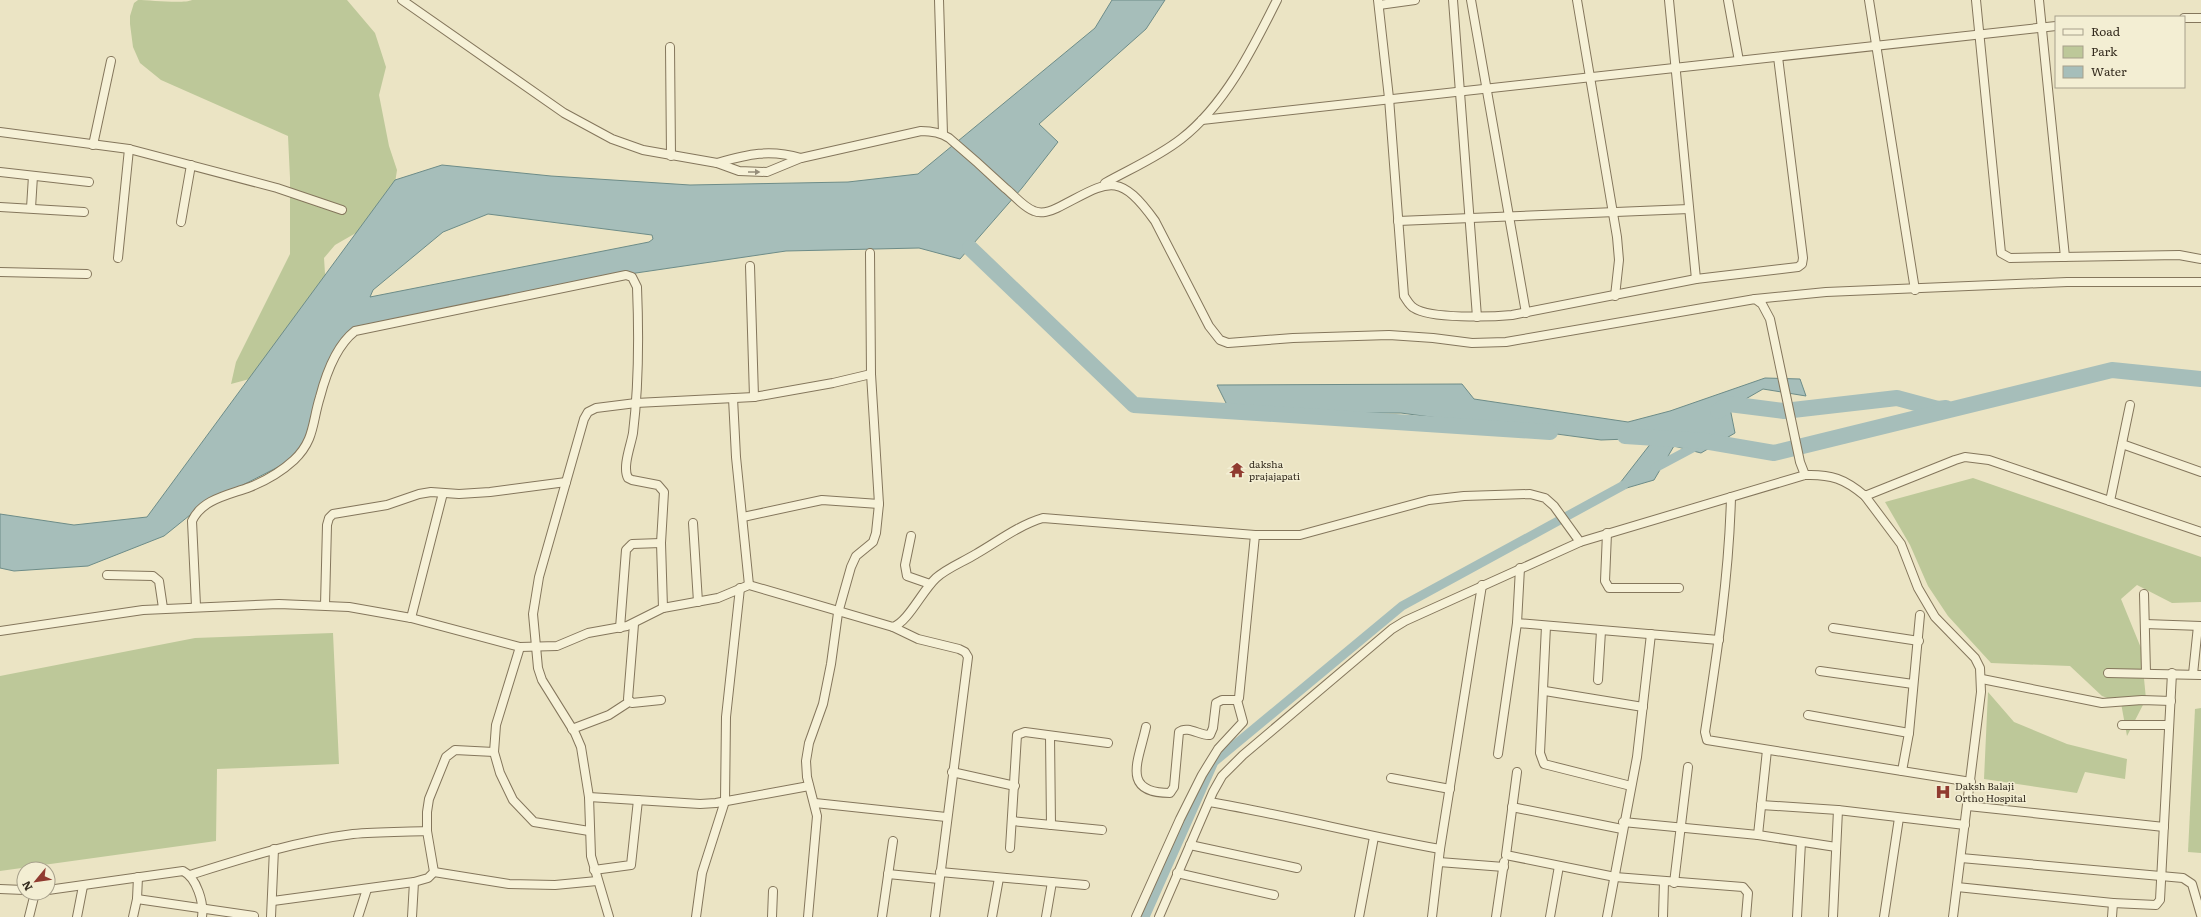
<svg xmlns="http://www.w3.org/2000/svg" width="2201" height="917" viewBox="0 0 2201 917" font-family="Literata,serif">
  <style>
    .green { fill: #bdc899 }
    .water { fill: #a6beba; stroke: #6d8c88; fill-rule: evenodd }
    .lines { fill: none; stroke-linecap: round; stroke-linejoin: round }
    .canal { stroke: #a6beba; stroke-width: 9 }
    .river { stroke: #a6beba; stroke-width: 16 }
    .minor-casing { stroke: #84765c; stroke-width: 10 }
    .minor { stroke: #f6f1d7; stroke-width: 8 }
    .oneway { fill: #968e7b }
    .labels { text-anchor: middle; stroke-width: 3; stroke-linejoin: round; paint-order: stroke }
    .poi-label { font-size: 10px; fill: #352c1f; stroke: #f3eed3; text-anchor: start }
  </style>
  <rect width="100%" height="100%" fill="#ebe4c4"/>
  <!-- green -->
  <g class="green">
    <path d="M138,0c11,0 46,4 54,0h155l28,33 11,34 -7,28 10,51 8,24 -4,26 -25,30 -33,19 -11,13 2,31 -69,88 -26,7 5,-22 54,-108v-76l-2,-42 -127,-56 -21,-17 -7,-16 -3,-23v-8l4,-13z"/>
    <path d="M1973,478l228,79v45l-29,1 -35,-18 -16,14 20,49 5,51 -19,37 -6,-33 -19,-7 -32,-30 -79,-3 -43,-47 -20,-30 -18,-41 -25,-43z"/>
    <path d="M333,633l6,131 -122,5 -1,72 -216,30v-195l195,-38z"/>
    <path d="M1988,692l26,30 53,22 60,15 -2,20 -40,-7 -8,21 -93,-14z"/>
    <path d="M2201,708v145l-13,-1 7,-143z"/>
  </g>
  <!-- water -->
  <g class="water">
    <path d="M1112,0h53l-19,29 -107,95 19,18 -36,46 -62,71 -41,-11 -133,3 -150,22 -282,54 -31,61 -13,55 -30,23 -80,41 -36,29 -76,30 -74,5 -14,-3v-54l74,11 73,-8 248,-337 47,-15 109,11 139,9 158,-3 70,-8 177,-146zM488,214l164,21 1,4 -4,3 -279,55 3,-7 70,-58z"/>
    <path d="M1765,378l35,1 6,17 -43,-7 -33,19 5,25 -34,20 -27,-7 -20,34 -41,12 42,-54 -54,2 -200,-27h-170l-14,-28 245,-1 12,15 154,23 42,-11z"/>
  </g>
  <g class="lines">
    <!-- canal -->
    <g class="canal">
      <path d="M1655,468l45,-24"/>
      <path d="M1145,917l69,-155 188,-156 222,-121"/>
    </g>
    <!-- river -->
    <g class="river">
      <path d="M970,248l164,157 416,27"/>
      <path d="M1718,411l11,-7 55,7 113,-13 41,11 8,-1"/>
      <path d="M1625,436l79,5 70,12 338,-83 89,9"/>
    </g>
    <defs>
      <g id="minor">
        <path d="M402,0l162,113 48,26 31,11 74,13 22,8 28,1 34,-14 120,-27c10,0 19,1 28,7 19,16 38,33 56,50 9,7 18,19 29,23 7,3 17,0 23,-3 50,-25 60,-40 98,13l54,105 11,14 8,3 65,-5 96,-3 44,3 39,5 34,-1 249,-43 7,5 8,15 30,143 5,13"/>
        <path d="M939,0l4,134"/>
        <path d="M1378,0l11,98 15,198c3,4 5,9 10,12 16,11 78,9 98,7l184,-36 102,-12 4,-3 1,-6 -25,-201"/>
        <path d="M1453,0l24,317"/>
        <path d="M1471,0l55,313"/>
        <path d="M1577,0l40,237 2,23 -4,36"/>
        <path d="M1669,0l27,279"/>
        <path d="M1728,0l11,61"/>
        <path d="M1869,0l46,290"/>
        <path d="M1976,0l25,253 9,5 169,-3 22,4"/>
        <path d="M2039,0l26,257"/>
        <path d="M1379,5l36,-5"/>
        <path d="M2184,18h17"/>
        <path d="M670,47l1,109"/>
        <path d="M1202,120l854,-94"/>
        <path d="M0,132l129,17 148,39 65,22"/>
        <path d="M93,145l18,-84"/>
        <path d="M717,163c32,-9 52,-14 84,-5"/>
        <path d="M0,172l89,10"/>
        <path d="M1105,183c25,-14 53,-26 76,-44 44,-34 72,-91 96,-139"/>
        <path d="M0,207l84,5"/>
        <path d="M31,208l2,-32"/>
        <path d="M1398,221l291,-12"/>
        <path d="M181,222l10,-57"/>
        <path d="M118,258l11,-109"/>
        <path d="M750,266l4,131"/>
        <path d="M0,272l87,2"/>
        <path d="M1755,299l71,-7 241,-10h134"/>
        <path d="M733,398l3,59 13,128"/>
        <path d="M2122,444l79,28"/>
        <path d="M1865,496l36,48 17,44 17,29 40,41 5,10 1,24 -28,225"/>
        <path d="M1731,497c-2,79 -14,157 -26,235l2,8 264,42"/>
        <path d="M2110,501l20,-96"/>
        <path d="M743,517l79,-17 57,4"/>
        <path d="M693,523l5,79"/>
        <path d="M1607,533l-2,48 4,7h70"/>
        <path d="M911,536l-6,29 2,11 23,8"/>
        <path d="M1520,568l-3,55 202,17"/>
        <path d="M107,575l46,1 6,5 4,27"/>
        <path d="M2144,594l2,79"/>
        <path d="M325,605l2,-80 2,-7 4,-4 54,-9 32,-11 12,-2 28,2 31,-2 76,-10"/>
        <path d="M196,606l-4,-85c10,-22 37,-26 58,-34 15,-6 32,-16 44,-27 21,-20 18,-38 26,-63 6,-23 17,-52 35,-66l271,-56 6,2 5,10c2,49 2,97 -4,146 -2,12 -11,34 -5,45l4,2 26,5 6,7 -3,51 2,65"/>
        <path d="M411,618l32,-125"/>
        <path d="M634,624l-6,75 4,4 29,-3"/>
        <path d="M2145,624l56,2"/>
        <path d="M1546,626l-6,127 4,11 87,22"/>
        <path d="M893,627l25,12 41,10 6,3 3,5 -33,260"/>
        <path d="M620,628l6,-78 6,-6 29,-1"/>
        <path d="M1833,628l86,13"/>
        <path d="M0,631l143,-21 136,-6 70,3 62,11 109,29 37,-1 31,-13 39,-7 36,-18 55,-10 31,-13 144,42c15,-5 29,-36 43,-49 11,-10 27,-16 40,-24 21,-12 43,-29 67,-36l212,17h45l129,-35 35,-4 66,-2 15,4 9,8 26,36 225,-67c26,-1 40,4 60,21l90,-36 10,-3 24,3 212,72"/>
        <path d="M520,647l-24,78 -2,27 6,21 13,27 21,22 55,9"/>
        <path d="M1820,671l93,13"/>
        <path d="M2108,673l93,2"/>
        <path d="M2193,674l5,-48"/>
        <path d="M1982,679l120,24 40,-3 29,1"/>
        <path d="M1598,680l3,-49"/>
        <path d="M1545,691l98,16"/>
        <path d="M1808,715l101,18"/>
        <path d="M2122,725h47"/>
        <path d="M1146,727c-7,33 -26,66 24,66l4,-6 5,-55c9,-7 21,4 31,3l3,-7 3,-25 6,-3h15l2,-2 16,-163"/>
        <path d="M572,729l37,-14 20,-13"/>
        <path d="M1050,736l1,89"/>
        <path d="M1498,754l19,-131"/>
        <path d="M1902,771l7,-38 11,-118"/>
        <path d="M952,772l63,14"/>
        <path d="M1517,772l-11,83 109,22 128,10 5,6 -2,24"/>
        <path d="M1391,778l59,11"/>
        <path d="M589,797l111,7 16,-1 93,-17"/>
        <path d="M1209,802c77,13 153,33 231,47"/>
        <path d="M815,803l131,14"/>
        <path d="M1761,805l77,5 127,15"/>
        <path d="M1968,806l196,21"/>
        <path d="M1512,807l110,22"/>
        <path d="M1012,821l90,9"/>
        <path d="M1623,822l135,13 78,12"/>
        <path d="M1758,835l9,-85"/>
        <path d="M1190,845l107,23"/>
        <path d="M1010,848l7,-113 8,-3 83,11"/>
        <path d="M1961,858l222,20 9,6 9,31"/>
        <path d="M1439,862l65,5"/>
        <path d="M594,870l37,-5 7,-65"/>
        <path d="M434,872l75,12 46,1 42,-4"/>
        <path d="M940,872l145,13"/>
        <path d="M1177,873l97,22"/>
        <path d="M888,874l51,5"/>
        <path d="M190,875c54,-17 107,-34 163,-41 24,-2 50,-2 74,-3"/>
        <path d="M1674,883l14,-116"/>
        <path d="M1957,887l156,16"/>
        <path d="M0,889l24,1"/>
        <path d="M48,890l135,-19c14,7 21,32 19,46"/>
        <path d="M137,899l117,17"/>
        <path d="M273,901l141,-19"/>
        <path d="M29,917l6,-24"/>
        <path d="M77,917l6,-31"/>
        <path d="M133,917l4,-18 1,-22"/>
        <path d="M271,917l3,-68"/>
        <path d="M358,917l9,-28"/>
        <path d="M412,917l2,-35 14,-4 6,-6 -7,-41v-19l2,-13 17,-42 9,-7 39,2"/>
        <path d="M609,917l-18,-61 -2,-59 -8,-50 -6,-14 -33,-53 -4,-12 -5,-54 6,-37 45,-158 4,-7 8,-4 40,-5 118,-6 79,-14 38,-9"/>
        <path d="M696,917l6,-44 23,-72 1,-84 14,-129"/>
        <path d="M772,917l1,-26"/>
        <path d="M808,917l9,-101 -10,-39 -1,-16 3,-18 14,-39 8,-40 7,-51 13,-46 5,-11 17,-14 3,-9 3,-29 -8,-130 -1,-121"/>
        <path d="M882,917l11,-76"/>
        <path d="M992,917l7,-39"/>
        <path d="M1046,917l6,-35"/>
        <path d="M1136,917l44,-98 22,-44 16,-26 25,-27 -6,-22"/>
        <path d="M1159,917l54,-125 9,-16 21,-21 149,-126 13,-8 175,-79"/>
        <path d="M1359,917l15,-80"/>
        <path d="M1432,917l8,-68 42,-264"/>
        <path d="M1496,917l8,-55"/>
        <path d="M1550,917l9,-51"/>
        <path d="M1607,917l30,-160 14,-123"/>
        <path d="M1663,917l1,-35"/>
        <path d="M1797,917l4,-75"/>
        <path d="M1833,917l5,-107"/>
        <path d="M1884,917l15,-99"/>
        <path d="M2112,917l1,-14 43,2 4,-5 12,-227"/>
      </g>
    </defs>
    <!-- minor casing -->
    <use href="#minor" class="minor-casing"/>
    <!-- minor -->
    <use href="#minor" class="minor"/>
  </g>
  <!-- one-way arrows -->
  <defs><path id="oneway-solid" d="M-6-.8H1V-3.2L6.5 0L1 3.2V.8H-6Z"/></defs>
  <use class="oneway" href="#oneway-solid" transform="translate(754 172)"/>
  <!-- icons -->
  <defs>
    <symbol id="temple-bare" viewBox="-9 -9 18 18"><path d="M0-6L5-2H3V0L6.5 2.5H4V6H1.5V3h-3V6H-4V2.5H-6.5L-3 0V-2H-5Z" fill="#903b30" stroke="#f3eed3" stroke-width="2.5" paint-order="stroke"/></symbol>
    <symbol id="hospital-bare" viewBox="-9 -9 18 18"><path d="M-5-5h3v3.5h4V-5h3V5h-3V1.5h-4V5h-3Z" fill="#903b30" stroke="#f3eed3" stroke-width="2.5" paint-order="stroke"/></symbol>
  </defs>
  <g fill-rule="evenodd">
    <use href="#temple-bare" x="1226" y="459" width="22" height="22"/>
    <use href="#hospital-bare" x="1932" y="781" width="22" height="22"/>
  </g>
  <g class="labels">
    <!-- poi labels -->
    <g class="poi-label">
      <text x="1249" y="468">daksha<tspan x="1249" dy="12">prajajapati</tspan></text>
      <text x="1955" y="790">Daksh Balaji<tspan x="1955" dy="12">Ortho Hospital</tspan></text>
    </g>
  </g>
  <!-- legend -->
  <rect x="2055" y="16" width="130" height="72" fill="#f3eed3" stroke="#a7a08b"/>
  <rect x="2063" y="29" width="20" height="6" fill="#f6f1d7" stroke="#a7a08b"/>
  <text x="2091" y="36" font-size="12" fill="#352c1f">Road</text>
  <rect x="2063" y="46" width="20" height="12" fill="#bdc899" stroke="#a7a08b"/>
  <text x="2091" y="56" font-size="12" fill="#352c1f">Park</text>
  <rect x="2063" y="66" width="20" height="12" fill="#a6beba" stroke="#a7a08b"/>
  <text x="2091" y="76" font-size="12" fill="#352c1f">Water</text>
  <!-- north arrow -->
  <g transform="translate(36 881) rotate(241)"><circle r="19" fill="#f3eed3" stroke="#a7a08b"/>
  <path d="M0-3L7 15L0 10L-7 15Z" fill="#903b30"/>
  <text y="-6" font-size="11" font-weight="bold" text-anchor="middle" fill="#352c1f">N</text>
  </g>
</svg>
